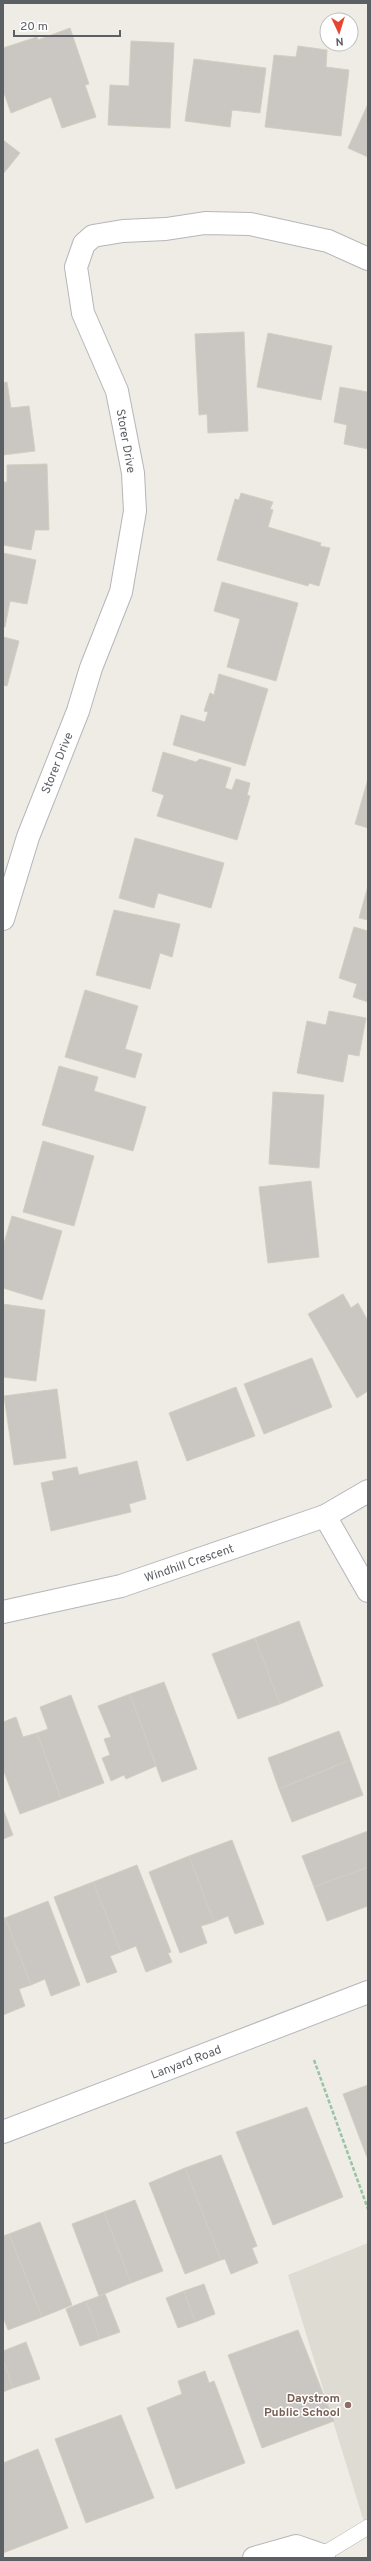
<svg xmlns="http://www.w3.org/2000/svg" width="371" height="2561" viewBox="0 0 371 2561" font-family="Overpass,sans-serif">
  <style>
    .education { fill: #dedbd2 }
    .building { fill: #cac6c1; stroke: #d3cec2 }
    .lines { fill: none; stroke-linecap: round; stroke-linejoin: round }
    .service-casing { stroke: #b4b6ba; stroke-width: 16 }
    .minor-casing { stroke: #b4b6ba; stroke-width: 24 }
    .tertiary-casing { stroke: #b4b6ba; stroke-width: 24 }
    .path { stroke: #98c4a6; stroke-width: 2.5; stroke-dasharray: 4 2; stroke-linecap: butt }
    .service { stroke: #fff; stroke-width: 15 }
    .minor { stroke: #fff; stroke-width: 22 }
    .tertiary { stroke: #fff; stroke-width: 22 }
    .education-dot { fill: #8d6e63; stroke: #fff; stroke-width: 1.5 }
    .labels { text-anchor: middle; stroke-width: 3; stroke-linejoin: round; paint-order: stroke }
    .street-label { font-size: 12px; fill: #5c5f64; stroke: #fff }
    .education-label { font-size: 12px; font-weight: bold; fill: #785e54; stroke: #fff; text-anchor: end }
  </style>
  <rect width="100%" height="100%" fill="#eeece4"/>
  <!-- education -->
  <path class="education" d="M368,2243v292l-80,-260z"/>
  <!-- building -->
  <g class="building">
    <path d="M70,28l19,56 -4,1 11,32 -34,11 -11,-31 -40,16 -8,-23v-42l34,-11 1,3z"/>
    <path d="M131,41l43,2 -4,85 -62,-3 2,-40 19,1z"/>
    <path d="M298,46l29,4 -1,17 23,3 -8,66 -76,-9 9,-72 22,2z"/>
    <path d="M194,59l72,9 -6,45 -28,-3 -2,17 -45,-6z"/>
    <path d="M368,104v53l-20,-9z"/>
    <path d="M3,140l17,13 -17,21z"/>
    <path d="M244,332l4,99 -40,2 -1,-19 -8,1 -4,-81z"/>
    <path d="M268,333l64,13 -11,54 -64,-13z"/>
    <path d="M7,382l4,26 18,-2 6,45 -32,4v-72z"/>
    <path d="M340,387l28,5v57l-24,-5 3,-19 -13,-3z"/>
    <path d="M47,464l2,66h-14l-4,20 -28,-5v-63h4v-17z"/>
    <path d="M241,493l32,9 -3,7 3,1 -5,17 53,16 -1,3 10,2 -11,38 -10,-3 -1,3 -91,-26 18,-61 4,1z"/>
    <path d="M3,553l33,7 -9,44 -17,-3 -5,26h-2z"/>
    <path d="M222,582l76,21 -22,78 -49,-14 13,-48 -26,-8z"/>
    <path d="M3,637l16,4 -12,45 -4,-1z"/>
    <path d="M219,674l49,15 -23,77 -72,-21 8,-30 24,7 3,-10 -4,-1 6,-18 4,2z"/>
    <path d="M163,752l33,10 4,-3 31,9 -6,20 7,2 4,-11 14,4 -3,12 3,1 -13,44 -80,-24 7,-21 -12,-4z"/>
    <path d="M368,779v49l-13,-4z"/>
    <path d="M135,838l89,25 -13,45 -53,-15 -4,15 -35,-10z"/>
    <path d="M368,886v34l-9,-2z"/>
    <path d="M114,910l66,14 -8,33 -12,-4 -10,36 -54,-14z"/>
    <path d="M354,927l14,4v71l-15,-5 4,-13 -18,-6z"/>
    <path d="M85,990l53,16 -13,43 17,5 -7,24 -70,-21z"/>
    <path d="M329,1011l37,7 -7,38 -11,-2 -5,28 -46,-9 10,-52 19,4z"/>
    <path d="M59,1066l39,11 -4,14 52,16 -13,44 -91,-26z"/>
    <path d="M273,1092l51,3 -5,73 -50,-4z"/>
    <path d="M43,1141l51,15 -20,70 -51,-14z"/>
    <path d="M311,1181l8,76 -51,6 -9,-76z"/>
    <path d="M12,1216l50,15 -20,69 -39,-12v-42z"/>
    <path d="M343,1294l8,14 7,-5 10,18v70l-11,7 -49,-84z"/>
    <path d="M3,1304l42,6 -9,71 -33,-4z"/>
    <path d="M312,1358l20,49 -68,27 -20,-50z"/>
    <path d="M236,1387l19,49 -68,25 -18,-48z"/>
    <path d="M57,1389l9,69 -52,7 -10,-69z"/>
    <path d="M137,1461l9,38 -17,5 2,8 -80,19 -10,-48 13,-3 -2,-8 25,-5 2,8z"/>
    <path d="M299,1621l24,65 -43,18 -25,-66z"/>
    <path d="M255,1638l25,66 -42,15 -26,-65z"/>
    <path d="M164,1682l33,87 -35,13 -32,-88z"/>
    <path d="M130,1694l26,72 -30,13 -2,-4 -13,6 -9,-23 8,-3 -6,-16 7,-2 -13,-31z"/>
    <path d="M71,1695l33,88 -43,16 -24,-66 11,-4 -8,-22z"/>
    <path d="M16,1717l7,20 14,-4 24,66 -41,15 -17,-45v-47z"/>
    <path d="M339,1731l11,29 -71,29 -11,-31z"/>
    <path d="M350,1760l13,35 -71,27 -13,-33z"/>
    <path d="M3,1809l10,26 -10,4z"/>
    <path d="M368,1831v36l-54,20 -12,-31z"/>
    <path d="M232,1840l32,84 -29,10 -7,-18 -14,6 -25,-66z"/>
    <path d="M189,1856l25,66 -13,4 6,17 -27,10 -31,-81z"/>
    <path d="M137,1865l34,87 -3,1 4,9 -26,10 -10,-26 -15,6 -28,-70z"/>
    <path d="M368,1867v39l-41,15 -13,-34z"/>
    <path d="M93,1882l28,70 -11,4 7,16 -30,11 -33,-86z"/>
    <path d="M48,1901l32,84 -29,11 -6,-17 -14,6 -26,-67z"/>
    <path d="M3,1918h2l26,67 -12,4 6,17 -22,9z"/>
    <path d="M368,2085v75l-25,-66z"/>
    <path d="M307,2107l36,90 -70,28 -37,-93z"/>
    <path d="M221,2155l36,91 -5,2 6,15 -27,11 -6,-15 -4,1 -36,-92z"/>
    <path d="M185,2168l36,92 -36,14 -36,-91z"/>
    <path d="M135,2200l28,71 -32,12 -27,-71z"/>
    <path d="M104,2212l27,71 -32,13 -27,-72z"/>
    <path d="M40,2222l32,83 -30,12 -33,-83z"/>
    <path d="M9,2234l33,83 -34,13 -5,-13v-81z"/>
    <path d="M204,2284l11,30 -20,8 -11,-31z"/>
    <path d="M184,2291l11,31 -17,6 -12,-30z"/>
    <path d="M105,2294l15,38 -20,7 -14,-38z"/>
    <path d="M86,2301l14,38 -20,7 -14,-37z"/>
    <path d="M298,2330l36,91 -72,27 -34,-93z"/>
    <path d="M26,2342l14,37 -27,9 -10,-28v-9z"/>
    <path d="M3,2360l10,28 -10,4z"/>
    <path d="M205,2371l4,12 5,-2 31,82 -69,26 -29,-81 35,-14 -4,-13z"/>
    <path d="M121,2415l33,83 -68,25 -31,-84z"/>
    <path d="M38,2449l30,79 -65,25v-90z"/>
  </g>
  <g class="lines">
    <defs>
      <path id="service" d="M322,2555l46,-28"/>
      <g id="minor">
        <path d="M3,919l25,-82 50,-126 13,-43 30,-76 14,-81 -2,-38 -16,-82 -34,-78 -7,-46 8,-23 9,-8 30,-5 43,-2 39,-6 45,1 78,17 40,18"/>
        <path d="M325,1516l43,75"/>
        <path d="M3,1612l118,-26 204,-70 43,-25"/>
        <path d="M254,2558l42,-12 26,9 2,3"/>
      </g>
      <path id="tertiary" d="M3,2132l365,-140"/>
    </defs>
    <!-- service casing -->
    <use href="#service" class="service-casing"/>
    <!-- minor casing -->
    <use href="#minor" class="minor-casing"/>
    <!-- tertiary casing -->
    <use href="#tertiary" class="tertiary-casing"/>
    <!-- path -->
    <path class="path" d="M314,2060l54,149"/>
    <!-- service -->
    <use href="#service" class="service"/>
    <!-- minor -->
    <use href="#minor" class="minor"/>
    <!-- tertiary -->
    <use href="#tertiary" class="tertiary"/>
  </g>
  <!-- markers -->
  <circle class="education-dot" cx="348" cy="2405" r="4"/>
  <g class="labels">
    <!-- street labels -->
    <g class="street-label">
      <text transform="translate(126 441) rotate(80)" y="4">Storer Drive</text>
      <text transform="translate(57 763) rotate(-68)" y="4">Storer Drive</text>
      <text transform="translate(189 1563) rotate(-19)" y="4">Windhill Crescent</text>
      <text transform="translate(186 2062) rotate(-21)" y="4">Lanyard Road</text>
    </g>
    <!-- education labels -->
    <g class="education-label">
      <text x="340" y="2402">Daystrom<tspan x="340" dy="14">Public School</tspan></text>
    </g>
  </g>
  <!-- border -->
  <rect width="371" height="2561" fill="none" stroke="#5c5f64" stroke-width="8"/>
  <!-- north arrow -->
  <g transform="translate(339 32) rotate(176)"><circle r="19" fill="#ffffff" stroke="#bebfc1"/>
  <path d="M0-3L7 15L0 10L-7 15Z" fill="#e64631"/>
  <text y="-6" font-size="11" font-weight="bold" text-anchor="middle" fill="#5c5f64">N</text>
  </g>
  <!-- scale -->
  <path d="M14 30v6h106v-6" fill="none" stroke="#5c5f64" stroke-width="2"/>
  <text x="20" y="30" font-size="12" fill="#5c5f64" stroke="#ffffff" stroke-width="3" paint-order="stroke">20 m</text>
</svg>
